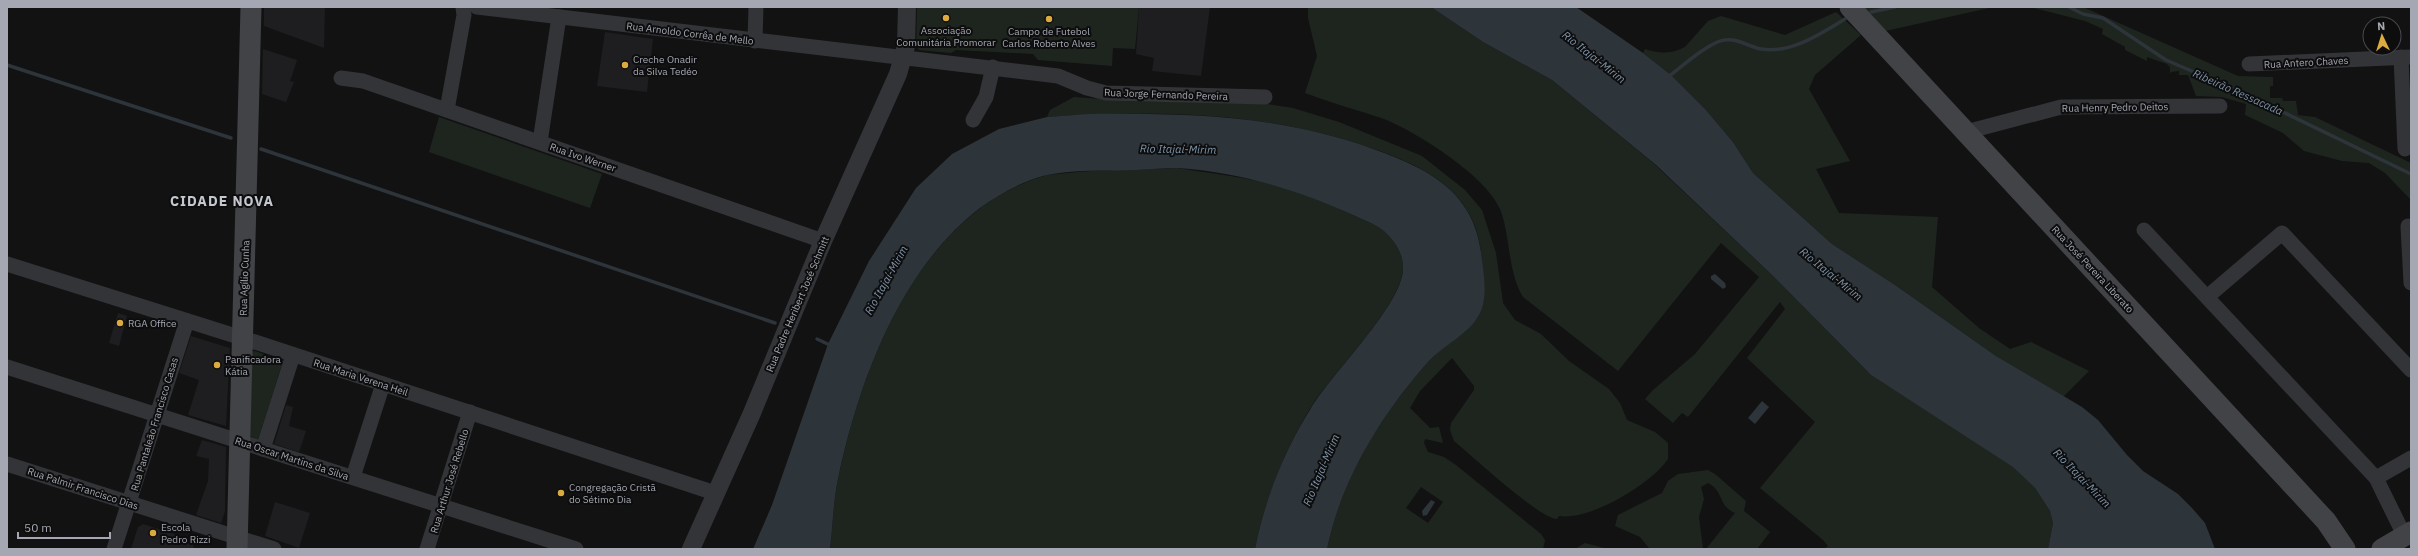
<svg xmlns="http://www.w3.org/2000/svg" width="2418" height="556" viewBox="0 0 2418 556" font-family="'IBM Plex Sans',sans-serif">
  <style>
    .built { fill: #1e1e20 }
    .green { fill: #1e251f; fill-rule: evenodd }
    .water { fill: #2d343a }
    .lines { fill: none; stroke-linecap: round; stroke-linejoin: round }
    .stream { stroke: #2d343a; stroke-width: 3.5 }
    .minor { stroke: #333438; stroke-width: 15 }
    .tertiary { stroke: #333438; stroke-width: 18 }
    .secondary { stroke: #414347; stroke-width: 21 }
    .poi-dot { fill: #dcab40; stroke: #0d0d0e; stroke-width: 1.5 }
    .labels { text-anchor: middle; stroke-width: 4; stroke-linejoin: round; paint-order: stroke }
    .poi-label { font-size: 10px; fill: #a5a8b2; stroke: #0d0d0e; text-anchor: start }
    .street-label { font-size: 10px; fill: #a5a8b2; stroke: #0d0d0e }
    .water-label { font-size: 11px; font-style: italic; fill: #7f95aa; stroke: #0d0d0e }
    .district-label { font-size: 14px; font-weight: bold; letter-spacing: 1px; fill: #c5c7cf; stroke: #0d0d0e }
  </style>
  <rect width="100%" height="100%" fill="#121213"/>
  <!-- built -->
  <g class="built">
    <path d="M264,7h61l-1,41 -60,-22z"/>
    <path d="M1139,7h71l-9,69 -49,-5 2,-13 -18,-4z"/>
    <path d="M605,32l48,7 -6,53 -50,-6z"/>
    <path d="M263,49l34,11 -7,21 4,1 -8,20 -24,-8z"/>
    <path d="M118,313l9,3 -8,30 -10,-3z"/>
    <path d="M191,336l39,12 -4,78 -38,-11 11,-35 -20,-7z"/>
    <path d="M286,405l7,2 -4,19 17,5 -7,21 -25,-8z"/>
    <path d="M202,440l24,7 -1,64 -4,12 -25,-8 12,-34 1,-22 -13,-3z"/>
    <path d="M275,502l35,11 -11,35 -34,-12z"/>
    <path d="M143,524l46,15 4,4 1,6h-63l7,-22z"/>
  </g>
  <!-- green -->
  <g class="green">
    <path d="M917,7h222l-4,42 -22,-1 -1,18 -74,-6 -5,-6 -77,-4 -5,3 -32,-3 -3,-5z"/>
    <path d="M1308,7h123l52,35 69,38 101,83 118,111 100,101 142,91 22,22 15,23 3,12 -5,26h-224l4,-3 -5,-6 -63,-52 55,-66 -68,-64 38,-49 -5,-7 -92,115 -6,-4 -9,10 -28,-24 8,-9 42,-36 64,-77 -38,-34 -103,128 -95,-74c-16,-27 -12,-60 -23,-88 -14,-33 -83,-77 -116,-90 -26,-9 -53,-16 -79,-26l12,-37 -9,-38z"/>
    <path d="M1866,7h128l-109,24 -22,-23z"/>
    <path d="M2030,7h53l155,69 35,1v9h-3v12h12l1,3h13l2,14 17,2 96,46v37l-26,-27 -16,-10 -27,-2 -38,-10 -21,-18 -38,-18 1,-11 -24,-7 -26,-1 -8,-21h-9v-4l-8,1 -1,2v-7l-3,-3 -20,-7v4l-22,-11v-3l-23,-13 1,-5 -18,-8z"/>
    <path d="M1836,12l25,23 -46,40 -6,14 41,72 -34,8 23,44 99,4 -6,70 47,41 31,21 21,-7 58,29 -26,26 -67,-41 -101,-71 -63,-41 -79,-71 -20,-31 -27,-32 -35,-35 -28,-22 2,-4c14,5 26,5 40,-2l23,-26 13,-5 64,19z"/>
    <path d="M1074,97l53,4 140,3 26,4 46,14 83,34 43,34 17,20 14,43 7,50 12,17 26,14 28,27 40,28 11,14 7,17 28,12 13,11v16c-17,25 -78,62 -109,57l-2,3c-17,0 -86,-64 -103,-78l-4,-11 1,-7 23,-33v-4l-22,-28 -32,33 -10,17 20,20 9,-1 4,16 -18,-4 -1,4 4,9 16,5 12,8 85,69 4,6 -2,9h-216c14,-70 56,-138 104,-190 14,-15 35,-24 47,-42 6,-9 4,-54 3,-66 -7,-58 -52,-82 -101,-100 -106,-39 -222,-42 -333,-34l3,-7zM1421,487l22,15 -15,21 -22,-15z"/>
    <path d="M439,117l163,57 -12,34 -161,-56z"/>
    <path d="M1177,168c30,5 60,8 90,15 32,6 63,22 92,35 8,4 19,7 25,12 9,9 19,23 19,37 0,37 -70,105 -92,140 -27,44 -45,91 -56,142h-425c3,-23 3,-47 8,-69 23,-114 82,-266 203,-303 8,-3 18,-3 27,-4 36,-4 73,-3 109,-5z"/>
    <path d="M255,351l28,10 -25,79 -8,-4 2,-84z"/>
    <path d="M1708,470l7,4 31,27 -2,10 26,21 -13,17h-51l29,-36c-18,-8 -10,-21 -27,-30l-7,4 3,12 -5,18 4,32h-53l-10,-12 -25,-11 3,-11 44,-22 6,-12 10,-7z"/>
    <path d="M1585,543l23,6h-33z"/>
  </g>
  <!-- water -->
  <g class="water">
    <path d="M1431,7h145l67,46 28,22 35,35 27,32 20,31 79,71 63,41 101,71 86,51 16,13 29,35 16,16 35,23 14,14 13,15 10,26h-167l5,-26 -3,-12 -15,-23 -22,-21 -142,-92 -100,-101 -115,-109 -104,-85 -69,-38z"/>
    <path d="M1088,114c99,-1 195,1 288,36 52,19 97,41 105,102 2,19 8,45 -2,63 -9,18 -36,31 -50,46 -47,52 -88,119 -102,188h-72c10,-50 29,-98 56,-141 20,-34 94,-106 92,-141 0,-14 -9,-27 -19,-36 -8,-7 -21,-11 -31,-16 -55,-25 -114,-43 -175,-47 -14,0 -28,1 -41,2 -31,1 -64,-1 -94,6 -22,6 -45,19 -63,32 -80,61 -122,175 -142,271 -5,23 -5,47 -8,70h-77l19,-44 56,-161 41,-83 47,-73 36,-34 47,-25 48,-12z"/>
    <path d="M1715,274l10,9 1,4 -3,2 -12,-10v-3z"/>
    <path d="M1762,401l7,6 -14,17 -7,-6z"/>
    <path d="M1431,500l4,2 -8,13 -4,1 -1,-5z"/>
  </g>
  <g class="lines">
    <!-- stream -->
    <g class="stream">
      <path d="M2069,7l14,7 20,4 63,42 86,37 159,77"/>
      <path d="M1871,12l24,-5"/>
      <path d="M7,65l224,73"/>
      <path d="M1667,78c13,-10 43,-37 58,-38 13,-2 24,7 36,9 30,5 59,-15 84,-30"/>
      <path d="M261,149l514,174"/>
      <path d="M817,339l15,7"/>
    </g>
    <!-- minor -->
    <g class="minor">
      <path d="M477,7l581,69 29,12 19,5 159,4"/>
      <path d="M755,41l1,-34"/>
      <path d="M2401,57l4,92"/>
      <path d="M2249,64l162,-7"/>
      <path d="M341,78l22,3 460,160"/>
      <path d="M447,110l17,-95 -1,-8"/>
      <path d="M973,120l13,-23 7,-30"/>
      <path d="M1966,132l95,-25 159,-1"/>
      <path d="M540,142l19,-125"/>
      <path d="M2408,226l3,57"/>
      <path d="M2144,230l232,248 28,57"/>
      <path d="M7,264l248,78 460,151"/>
      <path d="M2207,297l75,-64 129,137"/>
      <path d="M7,367l569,182"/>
      <path d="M263,449l30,-94"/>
      <path d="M7,464l267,85"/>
      <path d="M353,477l30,-93"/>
      <path d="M2376,478l35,-20"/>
      <path d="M114,549l73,-228"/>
      <path d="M427,549l43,-137"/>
    </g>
    <!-- tertiary -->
    <path class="tertiary" d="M691,549l61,-136 71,-172 75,-167 8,-28 1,-39"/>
    <!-- secondary -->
    <g class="secondary">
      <path d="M1850,7l476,514 19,28"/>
      <path d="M237,549l14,-542"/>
      <path d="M2382,549l29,-17"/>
    </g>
  </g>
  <!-- markers -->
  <g class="poi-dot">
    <circle cx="946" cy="18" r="4"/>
    <circle cx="1049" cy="19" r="4"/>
    <circle cx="625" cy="65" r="4"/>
    <circle cx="120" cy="323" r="4"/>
    <circle cx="217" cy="365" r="4"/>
    <circle cx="561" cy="493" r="4"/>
    <circle cx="153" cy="533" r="4"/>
  </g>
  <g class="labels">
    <!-- poi labels -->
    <g class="poi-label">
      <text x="946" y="34" text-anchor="middle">Associação<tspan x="946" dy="12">Comunitária Promorar</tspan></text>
      <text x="1049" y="35" text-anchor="middle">Campo de Futebol<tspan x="1049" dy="12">Carlos Roberto Alves</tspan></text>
      <text x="633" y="63">Creche Onadir<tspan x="633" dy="12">da Silva Tedéo</tspan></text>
      <text x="128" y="327">RGA Office</text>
      <text x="225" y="363">Panificadora<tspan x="225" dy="12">Kátia</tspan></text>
      <text x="569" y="491">Congregação Cristã<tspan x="569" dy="12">do Sétimo Dia</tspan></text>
      <text x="161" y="531">Escola<tspan x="161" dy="12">Pedro Rizzi</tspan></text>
    </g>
    <!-- street labels -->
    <g class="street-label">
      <text transform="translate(690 33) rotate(7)" y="4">Rua Arnoldo Corrêa de Mello</text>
      <text transform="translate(2306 62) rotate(-3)" y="4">Rua Antero Chaves</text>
      <text transform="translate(1166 94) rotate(2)" y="4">Rua Jorge Fernando Pereira</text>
      <text transform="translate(2115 107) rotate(-1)" y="4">Rua Henry Pedro Deitos</text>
      <text transform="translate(583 157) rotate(19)" y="4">Rua Ivo Werner</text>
      <text transform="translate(2093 269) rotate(47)" y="4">Rua José Pereira Liberato</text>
      <text transform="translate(244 278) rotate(-88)" y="4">Rua Agílio Cunha</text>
      <text transform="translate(797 304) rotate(-67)" y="4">Rua Padre Heribert José Schmitt</text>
      <text transform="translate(361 377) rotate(18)" y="4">Rua Maria Verena Heil</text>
      <text transform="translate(154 424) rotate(-73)" y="4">Rua Pantaleão Francisco Casas</text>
      <text transform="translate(292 458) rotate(18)" y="4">Rua Oscar Martins da Silva</text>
      <text transform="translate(449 481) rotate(-73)" y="4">Rua Arthur José Rebello</text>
      <text transform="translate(83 488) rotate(18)" y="4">Rua Palmir Francisco Dias</text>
    </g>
    <!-- water labels -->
    <g class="water-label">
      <text transform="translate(1594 57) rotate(38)" y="4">Rio Itajaí-Mirim</text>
      <text transform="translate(2238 92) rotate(24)" y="4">Ribeirão Ressacada</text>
      <text transform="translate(1178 149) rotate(1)" y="4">Rio Itajaí-Mirim</text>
      <text transform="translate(1831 274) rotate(39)" y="4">Rio Itajaí-Mirim</text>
      <text transform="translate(886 280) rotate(-61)" y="4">Rio Itajaí-Mirim</text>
      <text transform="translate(1321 470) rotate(-67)" y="4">Rio Itajaí-Mirim</text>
      <text transform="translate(2082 478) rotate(46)" y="4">Rio Itajaí-Mirim</text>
    </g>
    <!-- district labels -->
    <g class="district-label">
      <text x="222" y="206">CIDADE NOVA</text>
    </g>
  </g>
  <!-- border -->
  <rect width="2418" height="556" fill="none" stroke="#a5a8b2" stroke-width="16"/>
  <!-- north arrow -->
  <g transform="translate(2382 36) rotate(356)"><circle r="19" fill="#0d0d0e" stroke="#4a4b50"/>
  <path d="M0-3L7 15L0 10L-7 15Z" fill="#dcab40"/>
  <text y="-6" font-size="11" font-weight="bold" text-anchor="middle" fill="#a5a8b2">N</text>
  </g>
  <!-- scale -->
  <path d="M18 532v6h92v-6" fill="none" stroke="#a5a8b2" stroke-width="2"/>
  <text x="24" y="532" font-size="12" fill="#a5a8b2" stroke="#0d0d0e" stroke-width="3" paint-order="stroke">50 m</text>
</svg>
